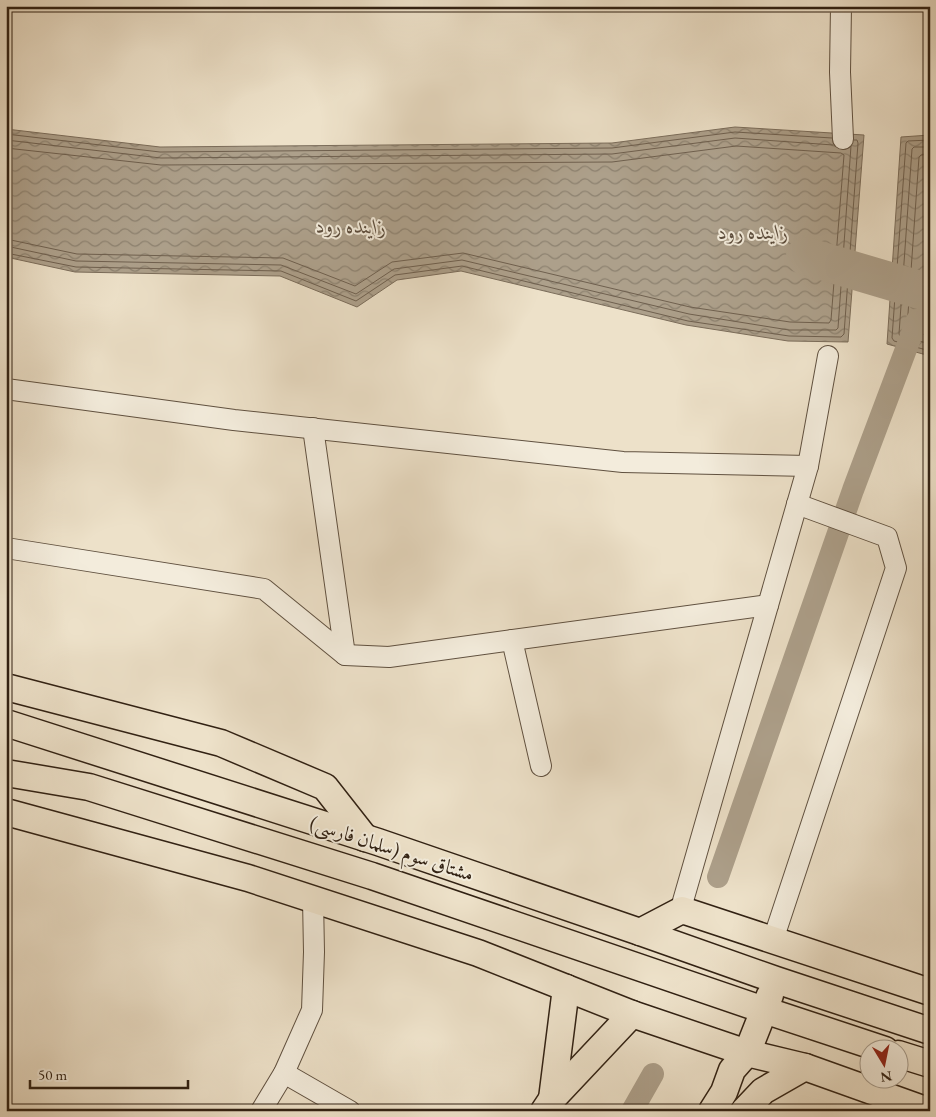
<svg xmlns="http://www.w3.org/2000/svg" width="936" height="1117" viewBox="0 0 936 1117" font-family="'EB Garamond',Amiri,serif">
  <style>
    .water { fill: url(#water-waves); stroke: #7b6d5b }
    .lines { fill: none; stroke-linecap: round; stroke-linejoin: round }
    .shore { stroke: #6f604f; stroke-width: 1 }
    .canal { stroke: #ada08b; stroke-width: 22 }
    .river { stroke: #ada08b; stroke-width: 38 }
    .minor-casing { stroke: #605140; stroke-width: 22 }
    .major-casing { stroke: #312113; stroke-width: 29 }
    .minor { stroke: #f3ecdc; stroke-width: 20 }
    .major { stroke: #ede1c9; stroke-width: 26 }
    .labels { text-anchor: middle; stroke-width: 4; stroke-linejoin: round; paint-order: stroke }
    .street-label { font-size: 20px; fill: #312113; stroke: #f3ecdc }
    .water-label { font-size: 21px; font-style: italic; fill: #5c4d3d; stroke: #f3ecdc }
  </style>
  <defs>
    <pattern id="water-waves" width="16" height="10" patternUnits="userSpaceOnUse" patternTransform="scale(1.25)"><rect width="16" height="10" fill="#ada08b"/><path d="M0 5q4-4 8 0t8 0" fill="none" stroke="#8d8270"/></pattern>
  </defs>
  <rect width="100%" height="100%" fill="#ede1c9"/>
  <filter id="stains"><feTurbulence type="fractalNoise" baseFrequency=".004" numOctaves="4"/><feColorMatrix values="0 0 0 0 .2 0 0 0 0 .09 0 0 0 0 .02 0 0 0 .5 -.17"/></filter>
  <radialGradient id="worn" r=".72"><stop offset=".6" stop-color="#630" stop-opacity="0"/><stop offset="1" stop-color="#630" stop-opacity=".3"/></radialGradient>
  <!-- water -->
  <g class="water">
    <path d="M735,127l129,8 -16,207 -60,-1 -102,-16 -225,-54 -64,9 -40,27 -77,-31 -205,-4 -69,-15v-128l154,18 452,-4z"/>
    <path d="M930,135v221l-43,-12 14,-207z"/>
  </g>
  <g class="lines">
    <!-- shore -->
    <g class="shore">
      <path d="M6,134l154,18 452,-4 123,-16 97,6"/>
      <path d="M6,140l155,18 451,-4 123,-16 98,7"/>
      <path d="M930,140l-22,1 -2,2 -14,195 2,3 36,10"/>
      <path d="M930,147h-16l-2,2 -13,185 1,2 30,8"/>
      <path d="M6,148l155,17 451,-3 124,-16 105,7 3,2 -13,165 -2,3 -39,-1 -100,-15 -227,-54 -71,9 -37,24 -72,-28 -206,-4 -71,-15"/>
      <path d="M930,154l-9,1 -2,2 -12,171 1,2 22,6"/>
      <path d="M6,246l70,15 205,4 75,29 38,-25 68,-9 227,54 100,16h47l2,-2 13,-182"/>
      <path d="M6,253l70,14 205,4 75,30 39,-26 67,-9 226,55 101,15 52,1 3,-3 14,-191 -1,-3h-3"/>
    </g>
    <!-- canal -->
    <g class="canal">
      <path d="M718,877l135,-387 64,-170"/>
      <path d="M632,1111l21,-37"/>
    </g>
    <!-- river -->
    <path class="river" d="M805,256l125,37"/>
    <defs>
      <g id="minor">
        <path d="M841,6l-1,66 3,67"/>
        <path d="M6,389l228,31 389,42 185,4"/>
        <path d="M313,428l32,227"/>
        <path d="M6,548l258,41 81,66 44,2 379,-52"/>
        <path d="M512,640l29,126"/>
        <path d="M683,901l125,-435 20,-110"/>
        <path d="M773,940l123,-372 -9,-31 -90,-33"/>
        <path d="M284,1073l66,38"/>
        <path d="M261,1111l23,-38 28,-63 2,-58 -1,-53"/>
      </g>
      <g id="major">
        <path d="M6,687l215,56 104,44 40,51"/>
        <path d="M6,723l372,119 262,90 136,48 154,51"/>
        <path d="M6,773l83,14 283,89 392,134 121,40"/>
        <path d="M6,812l242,66 230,75 154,61 115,39 58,14 123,44"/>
        <path d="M640,932l42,-22 248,82"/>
        <path d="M898,1054l32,10"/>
        <path d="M552,1099l14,-111"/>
        <path d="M544,1111l8,-12 80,-85"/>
        <path d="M712,1111l12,-19 8,-22 15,-17 23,-58"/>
        <path d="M744,1111l19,-20 42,-24"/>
      </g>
    </defs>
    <!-- minor casing -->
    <use href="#minor" class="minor-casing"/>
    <!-- major casing -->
    <use href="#major" class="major-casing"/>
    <!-- minor -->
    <use href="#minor" class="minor"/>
    <!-- major -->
    <use href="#major" class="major"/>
  </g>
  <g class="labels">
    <!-- street labels -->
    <g class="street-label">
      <text transform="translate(392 848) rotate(18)" y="7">مشتاق سوم (سلمان فارسی)</text>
    </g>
    <!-- water labels -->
    <g class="water-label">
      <text transform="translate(351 226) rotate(1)" y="7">زاینده رود</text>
      <text x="753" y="239">زاینده رود</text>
    </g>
  </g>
  <!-- margin -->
  <rect width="936" height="1117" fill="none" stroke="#ede1c9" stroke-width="25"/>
  <rect x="8" y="8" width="921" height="1102" fill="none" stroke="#312113" stroke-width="2.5"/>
  <rect x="12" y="12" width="911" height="1092" fill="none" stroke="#312113"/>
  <!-- north arrow -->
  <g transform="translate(884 1064) rotate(170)"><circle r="24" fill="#f3ecdc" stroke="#a59b8c"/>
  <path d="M0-4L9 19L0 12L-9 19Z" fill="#8f2418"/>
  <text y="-8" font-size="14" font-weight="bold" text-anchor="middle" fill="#312113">N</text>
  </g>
  <!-- scale -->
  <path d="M30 1080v8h158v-8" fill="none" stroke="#312113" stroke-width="2.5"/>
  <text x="38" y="1080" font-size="15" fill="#312113" stroke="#f3ecdc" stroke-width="4" paint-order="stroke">50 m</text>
  <rect width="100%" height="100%" filter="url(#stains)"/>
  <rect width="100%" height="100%" fill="url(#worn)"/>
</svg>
